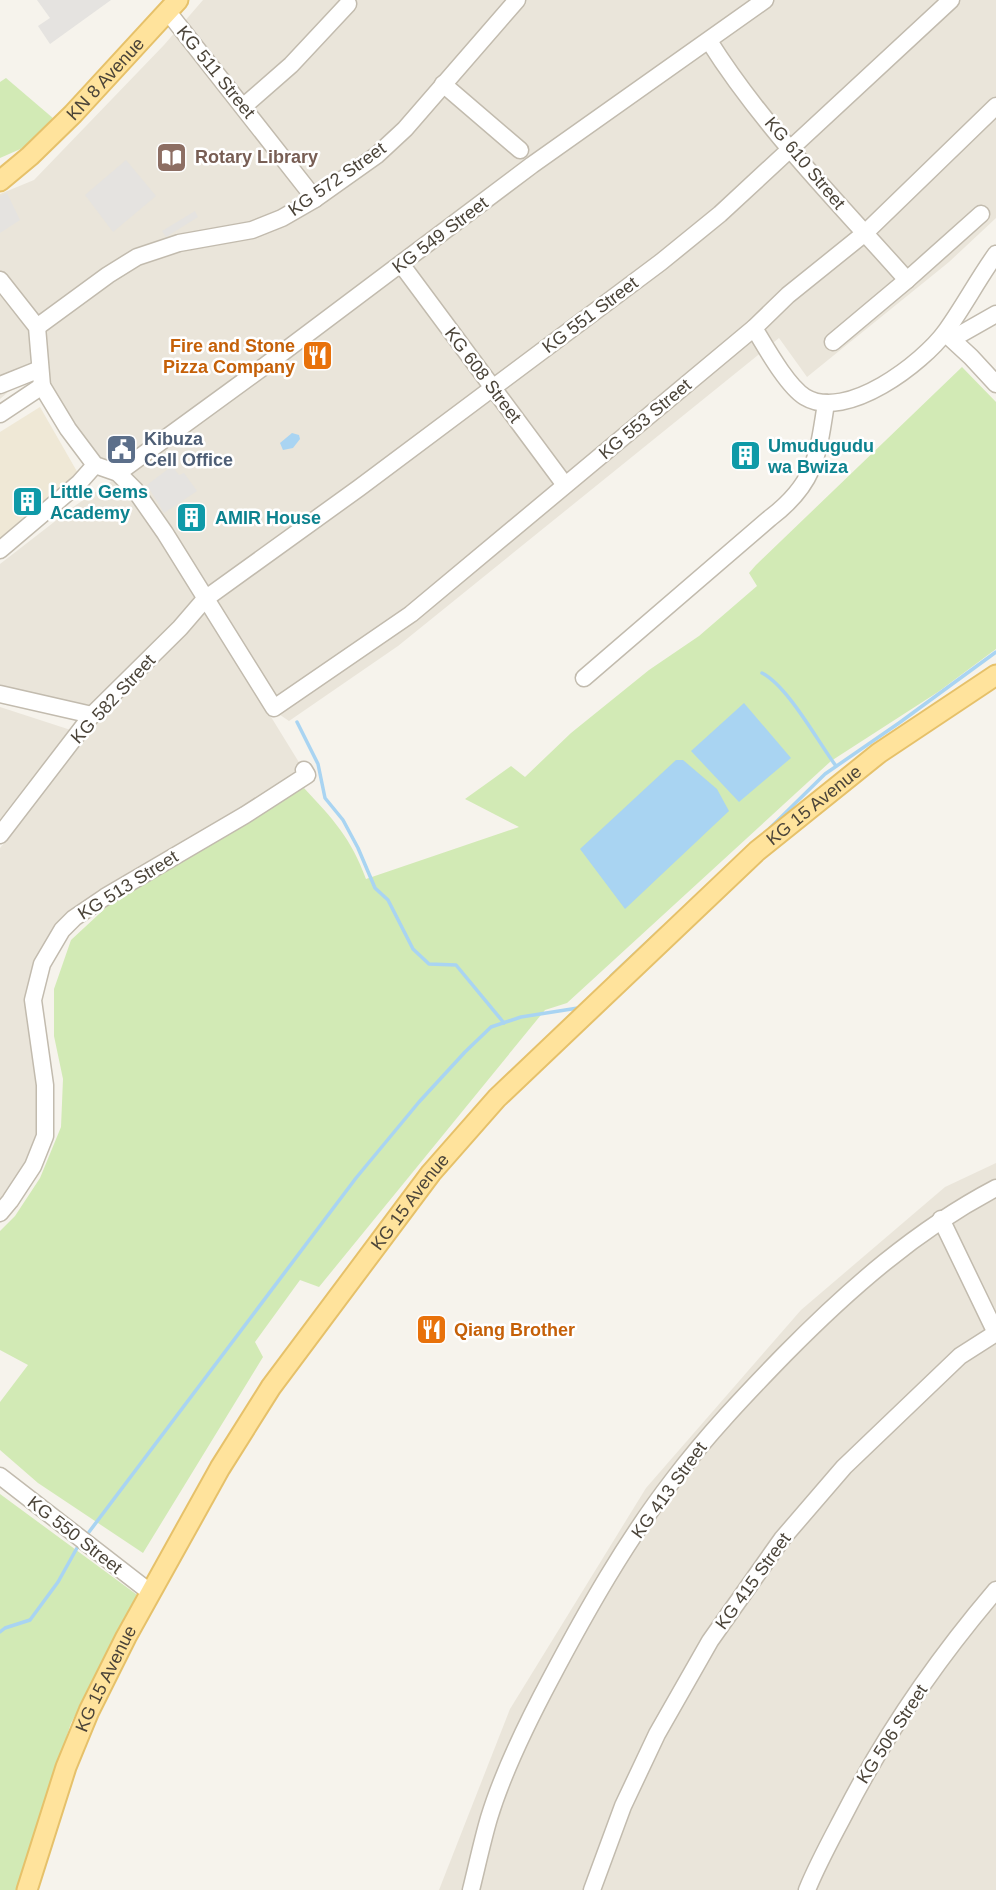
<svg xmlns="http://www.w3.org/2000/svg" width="996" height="1890" viewBox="0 0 996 1890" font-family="Helvetica,sans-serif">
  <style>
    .residential { fill: #eae5da }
    .education { fill: #efe8d6 }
    .green { fill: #d2eab5 }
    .parking { fill: #e5e3e0 }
    .water { fill: #a9d4f2 }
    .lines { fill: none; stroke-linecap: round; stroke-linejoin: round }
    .stream { stroke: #a9d4f2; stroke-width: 3.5 }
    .minor-casing { stroke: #c2bbae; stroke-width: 19 }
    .major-casing { stroke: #e6c16a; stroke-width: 23 }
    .minor { stroke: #fff; stroke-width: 16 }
    .major { stroke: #ffe39c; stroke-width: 19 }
    .labels { text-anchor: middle; stroke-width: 5; stroke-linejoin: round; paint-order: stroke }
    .street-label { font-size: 18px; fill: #4b4439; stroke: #fff }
    .education-label { font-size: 18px; font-weight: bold; fill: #785e54; stroke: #fff; text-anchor: start }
    .food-label { font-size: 18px; font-weight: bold; fill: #c56008; stroke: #fff; text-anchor: end }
    .service-label { font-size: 18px; font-weight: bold; fill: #4e5e75; stroke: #fff; text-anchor: start }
    .culture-label { font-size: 18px; font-weight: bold; fill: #0d838f; stroke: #fff; text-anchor: start }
  </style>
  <rect width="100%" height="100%" fill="#f6f3ec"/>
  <!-- residential -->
  <g class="residential">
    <path d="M203,0h793v218l-47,44 -142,115 -28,-39 -381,308 -109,75 -19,-13 -69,-106 -103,104 -98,-14v-128l76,-59 39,-26 -22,-13 -49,-78 -7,-42 -14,33 -23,20v-105l37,48 -37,-62v-86l34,-14 130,-135z"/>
    <path d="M204,608l96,156 -12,17 -226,136 -19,35 -13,57 12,109 -10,54 -32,39v-363l89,-117z"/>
    <path d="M0,707l80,26 -80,102z"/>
    <path d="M996,1163v727h-557l71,-181 136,-221 155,-178 144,-123z"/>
  </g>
  <!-- education -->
  <path class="education" d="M40,407l39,68 -79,64v-107z"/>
  <!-- green -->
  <g class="green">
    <path d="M6,78l48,41 -20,24 -34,15v-76z"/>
    <path d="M962,367l34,35v247l-58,43 -107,69 -264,242 -22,7 -226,277 -19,-7 -45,62 8,15 -120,196 -105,-70 -38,-33v-48l28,-37 -28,-15v-119l15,-15 25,-38 21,-51 2,-48 -9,-43v-47l17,-49 55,-51 178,-101c29,31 47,50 62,91l153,-52 -54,-28 46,-33 14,11 46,-44 78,-63 50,-34 58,-50 -8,-13 7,-8z"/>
    <path d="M0,1494l140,103 -69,126 -55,167h-16z"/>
  </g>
  <!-- parking -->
  <g class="parking">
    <path d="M37,0h74l-61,44 -12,-18 12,-8z"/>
    <path d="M126,160l30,36 -43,36 -28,-37z"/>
    <path d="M7,193l13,27 -20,13v-37z"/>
    <path d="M195,211l3,6 -32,20 -4,-6z"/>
    <path d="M172,466l7,9 5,-2 13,18 -33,22 -17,-28z"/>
  </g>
  <!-- water -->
  <g class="water">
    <path d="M292,433l7,2 1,4 -7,9 -10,2 -3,-7z"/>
    <path d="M744,703l47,55 -52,44 -48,-51z"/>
    <path d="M676,760h7l34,29 12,22 -104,98 -45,-60z"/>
  </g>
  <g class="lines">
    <!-- stream -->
    <g class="stream">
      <path d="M762,673c26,13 56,69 74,93"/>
      <path d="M297,722l21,42 7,34 18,22 15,28 17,40 13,12 25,49 16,15 27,1 48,58"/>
      <path d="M770,828l55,-54 74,-51 97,-71"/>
      <path d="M611,976l51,-48"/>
      <path d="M89,1532l267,-354 63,-76 46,-50 26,-25 30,-10 57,-9"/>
      <path d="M0,1632l5,-4 25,-8 28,-38 19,-34"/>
    </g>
    <defs>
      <g id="minor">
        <path d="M168,12l147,187"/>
        <path d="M709,41c54,86 131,163 198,239"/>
        <path d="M443,84l77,66"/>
        <path d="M244,106l47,-41 57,-61"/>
        <path d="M401,264l164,221"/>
        <path d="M0,280l37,47 5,59 26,43 27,36 23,8 17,17 30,43 109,175 137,-94 343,-286 34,-33 77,-62 131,-127"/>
        <path d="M37,327l71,-52 29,-18 42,-14 73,-13 30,-12 33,-19 62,-44 28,-26 112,-129"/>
        <path d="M754,328c11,18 33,58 51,69 41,25 118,-34 141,-66 18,-25 32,-52 50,-77"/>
        <path d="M945,333l26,24 25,27"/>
        <path d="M952,339l44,-25"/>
        <path d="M833,342l74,-62 74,-66"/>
        <path d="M0,385l40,-16"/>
        <path d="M0,414l42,-28"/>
        <path d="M118,473l148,-108 266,-200 233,-165"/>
        <path d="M0,550l79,-67 16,-18"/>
        <path d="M584,678l186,-160c45,-34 48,-62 56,-115"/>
        <path d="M0,694l92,21"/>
        <path d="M0,835l92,-120 88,-87 25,-29 154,-111 302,-226 59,-48 231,-214"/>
        <path d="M0,1213l10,-12 23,-35 12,-30v-51l-12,-85 9,-36 20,-34 12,-12 31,-21 140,-82 62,-40 -3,-5"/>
        <path d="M941,1219l55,114"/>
        <path d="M0,1476l151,117"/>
        <path d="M471,1890c6,-24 11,-48 18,-72 14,-46 39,-97 62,-140 36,-68 75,-137 122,-198 34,-45 73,-86 112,-126 63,-64 131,-124 211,-166"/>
        <path d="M592,1890l31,-84 34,-72 53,-93 72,-102 62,-72 116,-111 36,-23"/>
        <path d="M807,1890c11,-27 25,-52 38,-77 41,-80 93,-155 151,-223"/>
      </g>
      <g id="major">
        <path id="s1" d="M0,181l30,-25 43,-42 105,-114"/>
        <path id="s2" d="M27,1890l39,-123 23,-56 37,-74 94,-169 51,-81 160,-214 66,-75 260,-247 122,-98 117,-78"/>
      </g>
    </defs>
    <!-- minor casing -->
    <use href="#minor" class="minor-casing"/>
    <!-- major casing -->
    <use href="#major" class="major-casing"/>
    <!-- minor -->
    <use href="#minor" class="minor"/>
    <!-- major -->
    <use href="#major" class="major"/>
  </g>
  <!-- icons -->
  <defs>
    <symbol id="library-square" viewBox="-11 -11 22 22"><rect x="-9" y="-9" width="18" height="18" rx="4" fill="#8d6e63" stroke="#fff"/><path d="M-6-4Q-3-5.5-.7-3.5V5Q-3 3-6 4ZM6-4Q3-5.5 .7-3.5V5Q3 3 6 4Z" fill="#fff"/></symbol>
    <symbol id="restaurant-square" viewBox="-11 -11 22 22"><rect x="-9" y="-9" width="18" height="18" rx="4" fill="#e8710a" stroke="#fff"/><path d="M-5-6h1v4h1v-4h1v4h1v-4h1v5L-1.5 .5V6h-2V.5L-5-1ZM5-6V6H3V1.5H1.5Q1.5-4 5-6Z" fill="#fff"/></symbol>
    <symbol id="civic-square" viewBox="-11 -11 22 22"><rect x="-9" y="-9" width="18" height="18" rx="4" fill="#5c6f8a" stroke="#fff"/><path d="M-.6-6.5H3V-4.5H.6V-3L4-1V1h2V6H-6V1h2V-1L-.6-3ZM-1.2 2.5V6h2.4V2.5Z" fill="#fff"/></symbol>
    <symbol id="building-square" viewBox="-11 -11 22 22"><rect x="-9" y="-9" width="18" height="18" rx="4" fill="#0f9aa8" stroke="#fff"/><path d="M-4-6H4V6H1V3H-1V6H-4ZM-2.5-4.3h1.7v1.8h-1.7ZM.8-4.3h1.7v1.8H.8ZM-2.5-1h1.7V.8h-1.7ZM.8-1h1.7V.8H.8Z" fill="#fff"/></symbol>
  </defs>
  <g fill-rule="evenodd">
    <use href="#library-square" x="154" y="140" width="35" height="35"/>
    <use href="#restaurant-square" x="300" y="338" width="35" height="35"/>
    <use href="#civic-square" x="104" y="432" width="35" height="35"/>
    <use href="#building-square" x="728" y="438" width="35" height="35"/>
    <use href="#building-square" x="10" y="484" width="35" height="35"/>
    <use href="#building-square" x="174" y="500" width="35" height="35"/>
    <use href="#restaurant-square" x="414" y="1312" width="35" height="35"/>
  </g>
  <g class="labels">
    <!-- street labels -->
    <g class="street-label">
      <text transform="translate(216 72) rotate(51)" y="6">KG 511 Street</text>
      <text dy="6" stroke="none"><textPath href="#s1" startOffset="147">KN 8 Avenue</textPath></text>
      <text transform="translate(805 163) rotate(50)" y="6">KG 610 Street</text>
      <text transform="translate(337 179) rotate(-35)" y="6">KG 572 Street</text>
      <text transform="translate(440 235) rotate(-37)" y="6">KG 549 Street</text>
      <text transform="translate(590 315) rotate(-37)" y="6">KG 551 Street</text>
      <text transform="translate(483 375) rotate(53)" y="6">KG 608 Street</text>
      <text transform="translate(645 419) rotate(-40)" y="6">KG 553 Street</text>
      <text transform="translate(113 699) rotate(-47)" y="6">KG 582 Street</text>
      <text dy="6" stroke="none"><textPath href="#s2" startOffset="1360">KG 15 Avenue</textPath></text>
      <text transform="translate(128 885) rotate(-32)" y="6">KG 513 Street</text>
      <text dy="6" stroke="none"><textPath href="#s2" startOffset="793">KG 15 Avenue</textPath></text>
      <text transform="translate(669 1490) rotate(-54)" y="6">KG 413 Street</text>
      <text transform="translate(75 1535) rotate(38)" y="6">KG 550 Street</text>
      <text transform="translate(753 1581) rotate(-54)" y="6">KG 415 Street</text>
      <text dy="6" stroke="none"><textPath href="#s2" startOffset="226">KG 15 Avenue</textPath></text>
      <text transform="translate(892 1734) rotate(-57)" y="6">KG 506 Street</text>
    </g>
    <!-- education labels -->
    <g class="education-label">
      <text x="195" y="163">Rotary Library</text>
    </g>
    <!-- food labels -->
    <g class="food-label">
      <text x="295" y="352">Fire and Stone<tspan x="295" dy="21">Pizza Company</tspan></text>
      <text x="454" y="1336" text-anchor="start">Qiang Brother</text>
    </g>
    <!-- service labels -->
    <g class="service-label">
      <text x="144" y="445">Kibuza<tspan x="144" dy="21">Cell Office</tspan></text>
    </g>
    <!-- culture labels -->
    <g class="culture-label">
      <text x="768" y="452">Umudugudu<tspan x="768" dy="21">wa Bwiza</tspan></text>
      <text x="50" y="498">Little Gems<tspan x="50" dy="21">Academy</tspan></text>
      <text x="215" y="524">AMIR House</text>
    </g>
  </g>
</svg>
